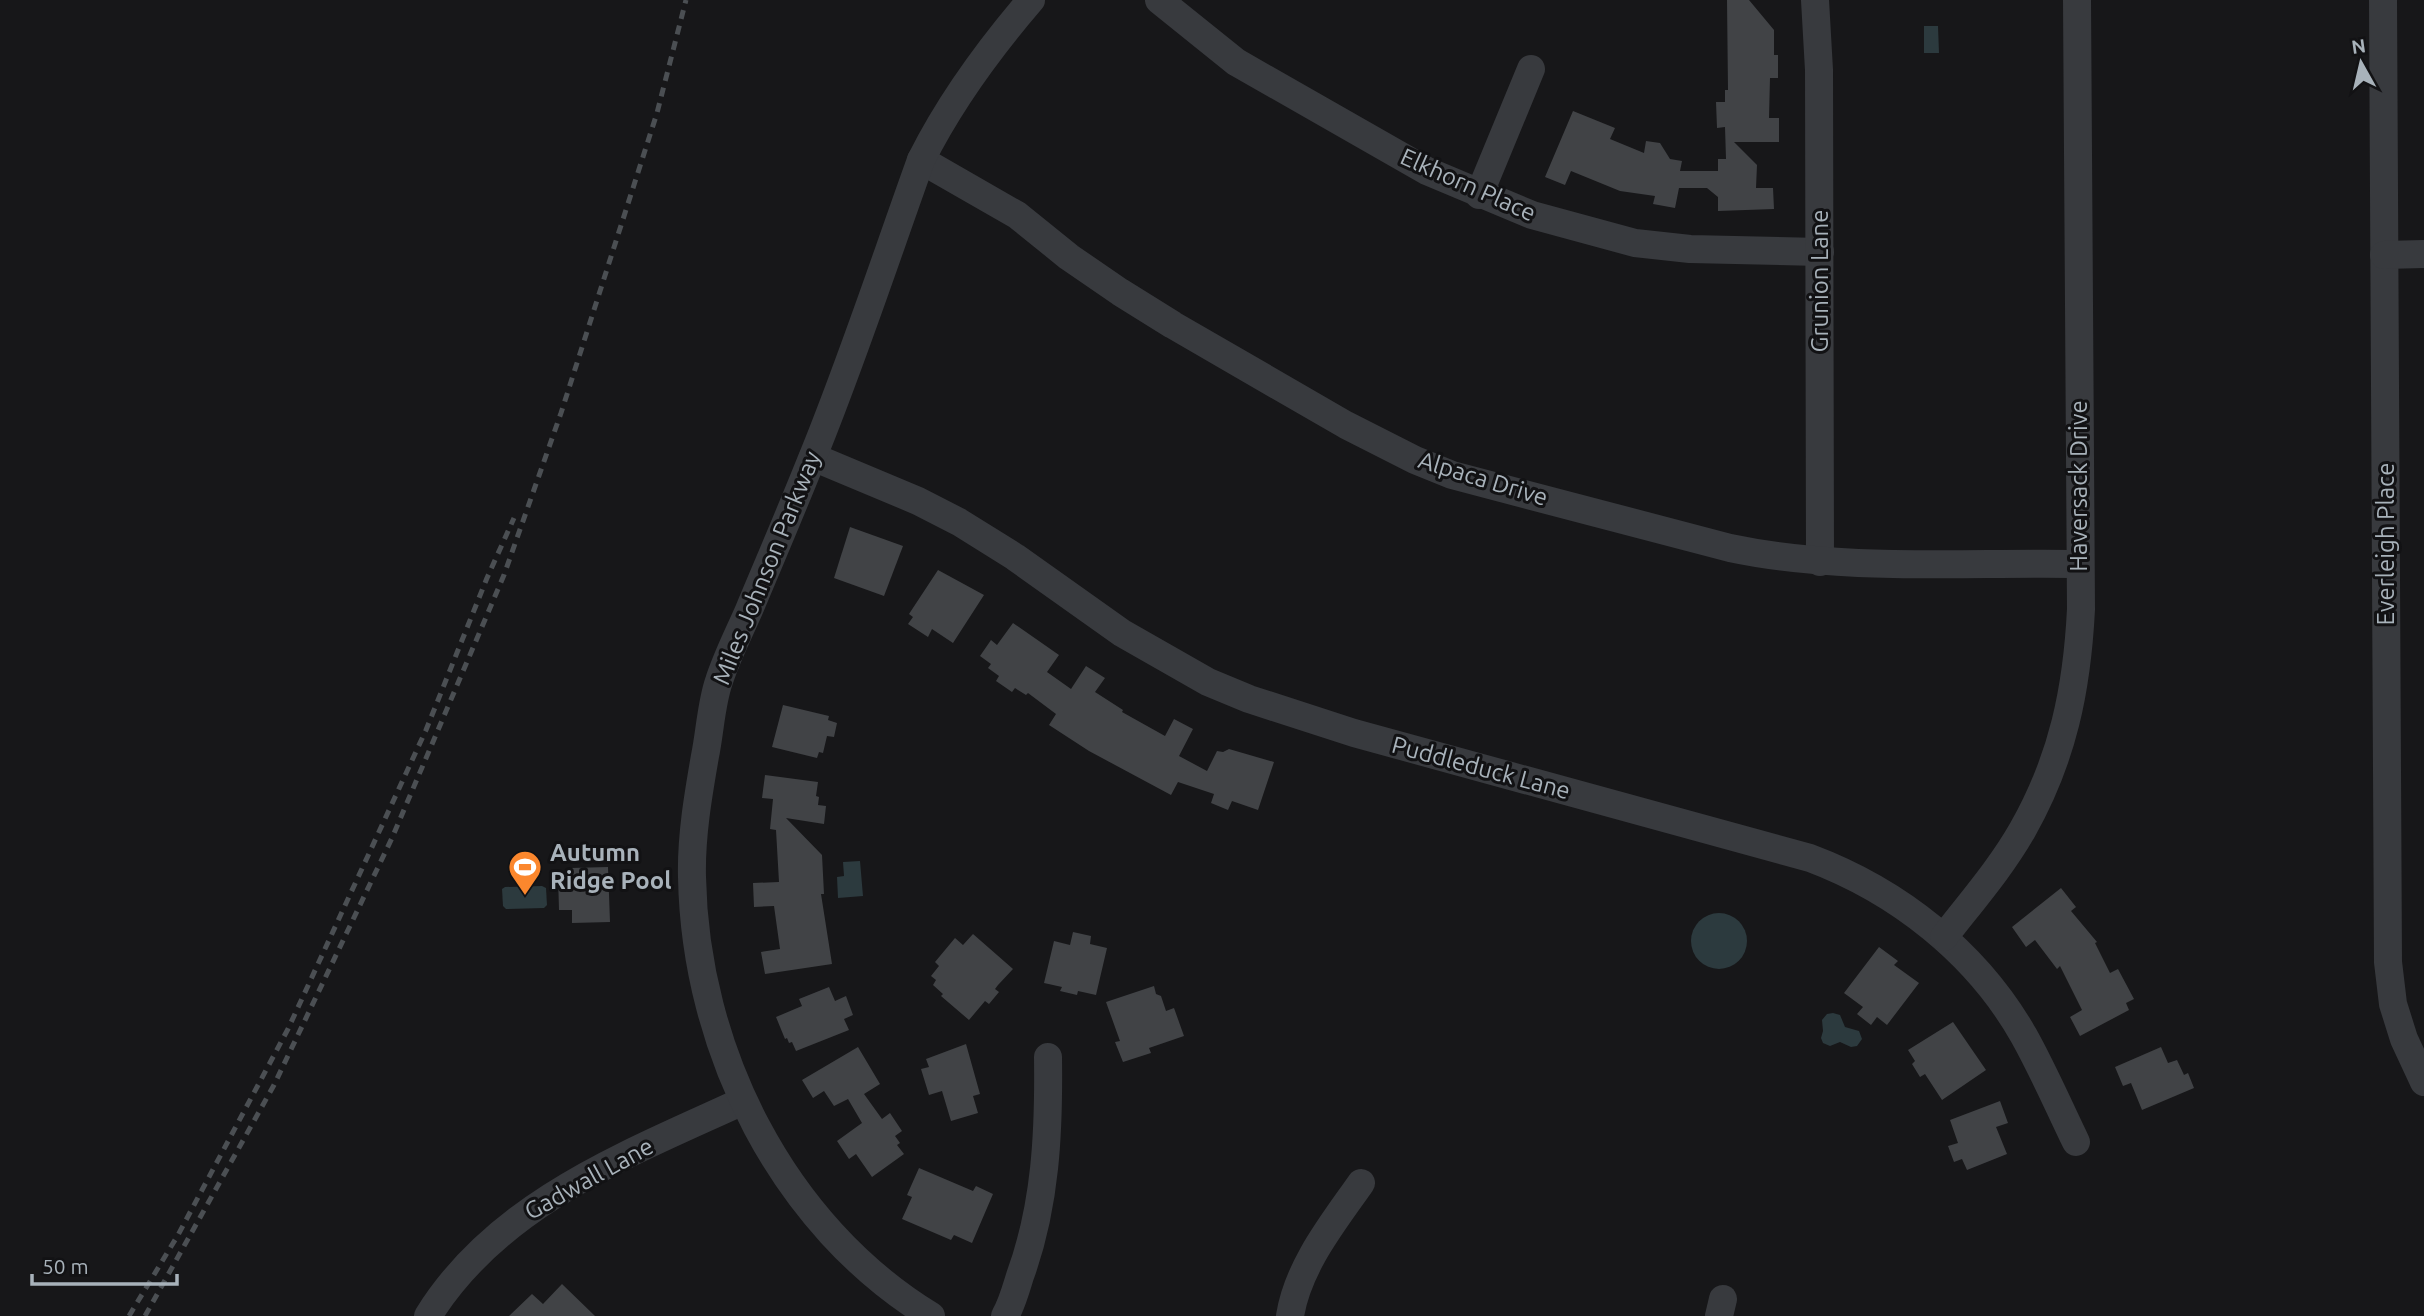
<svg xmlns="http://www.w3.org/2000/svg" width="2424" height="1316" viewBox="0 0 2424 1316" font-family="Ubuntu,sans-serif">
  <style>
    .water { fill: #2c3a3e }
    .building { fill: #414346 }
    .lines { fill: none; stroke-linecap: round; stroke-linejoin: round }
    .minor { stroke: #383a3e; stroke-width: 28 }
    .rail { stroke: #4b4f53; stroke-width: 5; stroke-dasharray: 9 7; stroke-linecap: butt }
    .labels { text-anchor: middle; stroke-width: 6; stroke-linejoin: round; paint-order: stroke }
    .street-label { font-size: 24px; fill: #a8b2ba; stroke: #121214 }
    .poi-label { font-size: 24px; font-weight: bold; fill: #a8b2ba; stroke: #121214; text-anchor: start }
  </style>
  <rect width="100%" height="100%" fill="#171719"/>
  <!-- water -->
  <g class="water">
    <path d="M1924,26h14l1,27h-15z"/>
    <path d="M860,861l3,35 -25,2 -1,-21 7,-1 -1,-14z"/>
    <path d="M542,886l4,2 1,17 -3,3 -38,1 -3,-3 -1,-17 3,-2z"/>
    <circle cx="1719" cy="941" r="28"/>
    <path d="M1833,1013l7,2 5,12 14,4 3,8 -5,7 -6,1 -11,-5 -10,4 -7,-3 -2,-5 2,-7 -1,-11 5,-6z"/>
  </g>
  <!-- building -->
  <g class="building">
    <path d="M1727,0h22l25,30v25h4v23h-8l-1,40h10v24h-45l23,23 -1,23h17l1,21 -56,2v-14l-11,-9h-28l-4,20 -22,-4 2,-8 -35,-5 -49,-20 -6,14 -20,-8 28,-66 42,17 -5,11 34,14 2,-12 14,2 10,16 12,2 -2,10h38v-12h8l-1,-32 -8,1 -1,-26h9v-12h3z"/>
    <path d="M850,527l53,19 -19,50 -50,-18z"/>
    <path d="M938,570l46,25 -31,48 -21,-14 -4,8 -20,-13 5,-7 -4,-3z"/>
    <path d="M1013,623l46,32 -12,17 24,17 15,-23 19,12 -10,14 28,18 -1,2 43,24 9,-17 19,10 -14,27 28,15 10,-20 6,1 6,-3 45,13 -16,48 -26,-9 -4,9 -17,-7 3,-9 -36,-12 -7,13 -82,-44 -40,-26 7,-11 -28,-21 -2,2 -11,-7 -3,4 -16,-11 3,-5 -11,-8 3,-4 -11,-8 11,-16 6,5z"/>
    <path d="M783,705l46,11 -1,4 9,3 -3,14 -7,-1 -4,17 -4,-1 -2,6 -45,-11z"/>
    <path d="M765,775l53,7 -2,14 3,1 -1,8 8,1 -2,18 -38,-6 36,37 2,39h-3l11,70 -67,10 -4,-22 19,-3 -6,-43 -20,1 -1,-24 26,-1 -3,-52 -6,-1 3,-30 -11,-1z"/>
    <path d="M608,867l2,55 -38,1v-13h-13l-1,-34h13v-8z"/>
    <path d="M2061,888l15,19 -5,4 26,31 -2,1 15,30 8,-4 16,30 -8,4 3,7 -49,26 -10,-19 12,-7 -22,-44 -3,3 -22,-29 -9,7 -14,-20z"/>
    <path d="M1073,932l18,4 -1,8 17,4 -11,47 -18,-4 -1,4 -17,-4 2,-4 -18,-4 10,-42 16,4z"/>
    <path d="M973,934l40,35 -15,16 -3,4 4,3 -10,12 -4,-3 -16,19 -28,-24 2,-2 -10,-9 3,-5 -5,-4 8,-10 -4,-4 20,-24 8,7z"/>
    <path d="M1879,947l19,14 -4,4 25,18 -32,42 -10,-8 -6,8 -14,-11 6,-7 -19,-14z"/>
    <path d="M1154,986l2,8 5,2 5,15 8,-3 10,28 -35,12 2,5 -28,9 -8,-20 5,-1 -14,-39z"/>
    <path d="M829,987l6,14 11,-5 7,19 -9,4 5,11 -53,21 -4,-9 -3,1 -2,-5 -2,1 -9,-22 26,-11 -3,-7z"/>
    <path d="M1953,1022l33,48 -44,30 -17,-26 -5,3 -8,-13 3,-3 -7,-11z"/>
    <path d="M966,1044l14,50 -7,2 5,17 -27,8 -9,-30 -13,4 -8,-26 8,-2 -3,-8z"/>
    <path d="M858,1047l22,37 -16,10 18,25 8,-6 12,18 -7,5 5,7 -3,2 7,9 -32,23 -16,-23 -7,5 -12,-18 25,-18 -14,-24 -14,7 -10,-15 -11,7 -11,-18z"/>
    <path d="M2161,1047l7,16 9,-3 7,15 4,-2 6,15 -52,22 -11,-27 -8,3 -8,-19z"/>
    <path d="M2000,1101l8,22 -12,4 11,27 -40,16 -5,-11 -8,3 -6,-16 10,-3 -8,-23z"/>
    <path d="M919,1168l54,23 3,-5 17,8 -21,49 -18,-8 -3,5 -49,-21 10,-22 -5,-2z"/>
    <path d="M562,1284l33,32h-86l23,-22 11,10z"/>
  </g>
  <g class="lines">
    <!-- minor -->
    <g class="minor">
      <path d="M1159,0l77,62 191,109 105,44 103,28 55,6 130,3"/>
      <path d="M1815,0l4,70 1,492"/>
      <path d="M2383,0l5,962 5,42 11,35 20,43"/>
      <path d="M921,160l96,55 52,42 51,35 53,33 173,100 69,35 37,15 278,73c114,24 233,14 349,16"/>
      <path d="M1479,195l52,-126"/>
      <path d="M2384,255l40,-1"/>
      <path d="M813,457l105,44 41,21 56,35 107,76 86,49 41,17 105,34 456,125c88,33 167,95 214,178 19,34 35,71 52,106"/>
      <path d="M1944,937c27,-35 57,-69 79,-108 40,-71 54,-140 58,-220l-4,-609"/>
      <path d="M428,1316c70,-113 200,-162 315,-215"/>
      <path d="M931,1316c-149,-91 -236,-267 -239,-439 -1,-40 6,-81 13,-121 5,-24 6,-52 14,-75 8,-25 20,-48 30,-71 21,-50 42,-99 62,-149 40,-97 74,-201 110,-301 29,-58 68,-111 110,-160"/>
      <path d="M1005,1316c7,-12 11,-27 15,-40 26,-71 29,-145 28,-219"/>
      <path d="M1290,1316c8,-50 43,-93 71,-133"/>
      <path d="M1719,1316l4,-17"/>
    </g>
    <!-- rail -->
    <g class="rail">
      <path d="M129,1316l49,-81 110,-206 138,-299 61,-152 27,-60"/>
      <path d="M145,1316l129,-231 118,-247 112,-263 57,-162 96,-300 29,-113"/>
    </g>
  </g>
  <!-- icons -->
  <defs>
    <symbol id="stadium-pin" viewBox="-11 -11 22 30"><path d="M0 17L-7.5 6A9.5 9.5 0 1 1 7.5 6Z" fill="#fb872d" stroke="#121214"/><path d="M0-5a6.5 5 0 1 0 0 10a6.5 5 0 1 0 0-10ZM-3.5-1.8h7v3.6h-7Z" fill="#fff"/></symbol>
  </defs>
  <g fill-rule="evenodd">
    <use href="#stadium-pin" x="506" y="848" width="38" height="52"/>
  </g>
  <g class="labels">
    <!-- street labels -->
    <g class="street-label">
      <text transform="translate(1468 185) rotate(24)" y="8">Elkhorn Place</text>
      <text transform="translate(1820 281) rotate(-90)" y="8">Grunion Lane</text>
      <text transform="translate(1483 479) rotate(17)" y="8">Alpaca Drive</text>
      <text transform="translate(2079 486) rotate(-90)" y="8">Haversack Drive</text>
      <text transform="translate(2386 544) rotate(-90)" y="8">Everleigh Place</text>
      <text transform="translate(767 568) rotate(-68)" y="8">Miles Johnson Parkway</text>
      <text transform="translate(1481 768) rotate(15)" y="8">Puddleduck Lane</text>
      <text transform="translate(589 1179) rotate(-29)" y="8">Gadwall Lane</text>
    </g>
    <!-- poi labels -->
    <g class="poi-label">
      <text x="550" y="861">Autumn<tspan x="550" dy="28">Ridge Pool</tspan></text>
    </g>
  </g>
  <!-- north arrow -->
  <g transform="translate(2361 63) rotate(352)" stroke="#121214" stroke-width="5" paint-order="stroke">
  <path d="M0-5L12 26L0 18L-12 26Z" fill="#a8b2ba"/>
  <text y="-10" font-size="19" font-weight="bold" text-anchor="middle" fill="#a8b2ba">N</text>
  </g>
  <!-- scale -->
  <path d="M32 1274v10h145v-10" fill="none" stroke="#a8b2ba" stroke-width="3.5"/>
  <text x="42" y="1274" font-size="21" fill="#a8b2ba" stroke="#121214" stroke-width="5" paint-order="stroke">50 m</text>
</svg>
